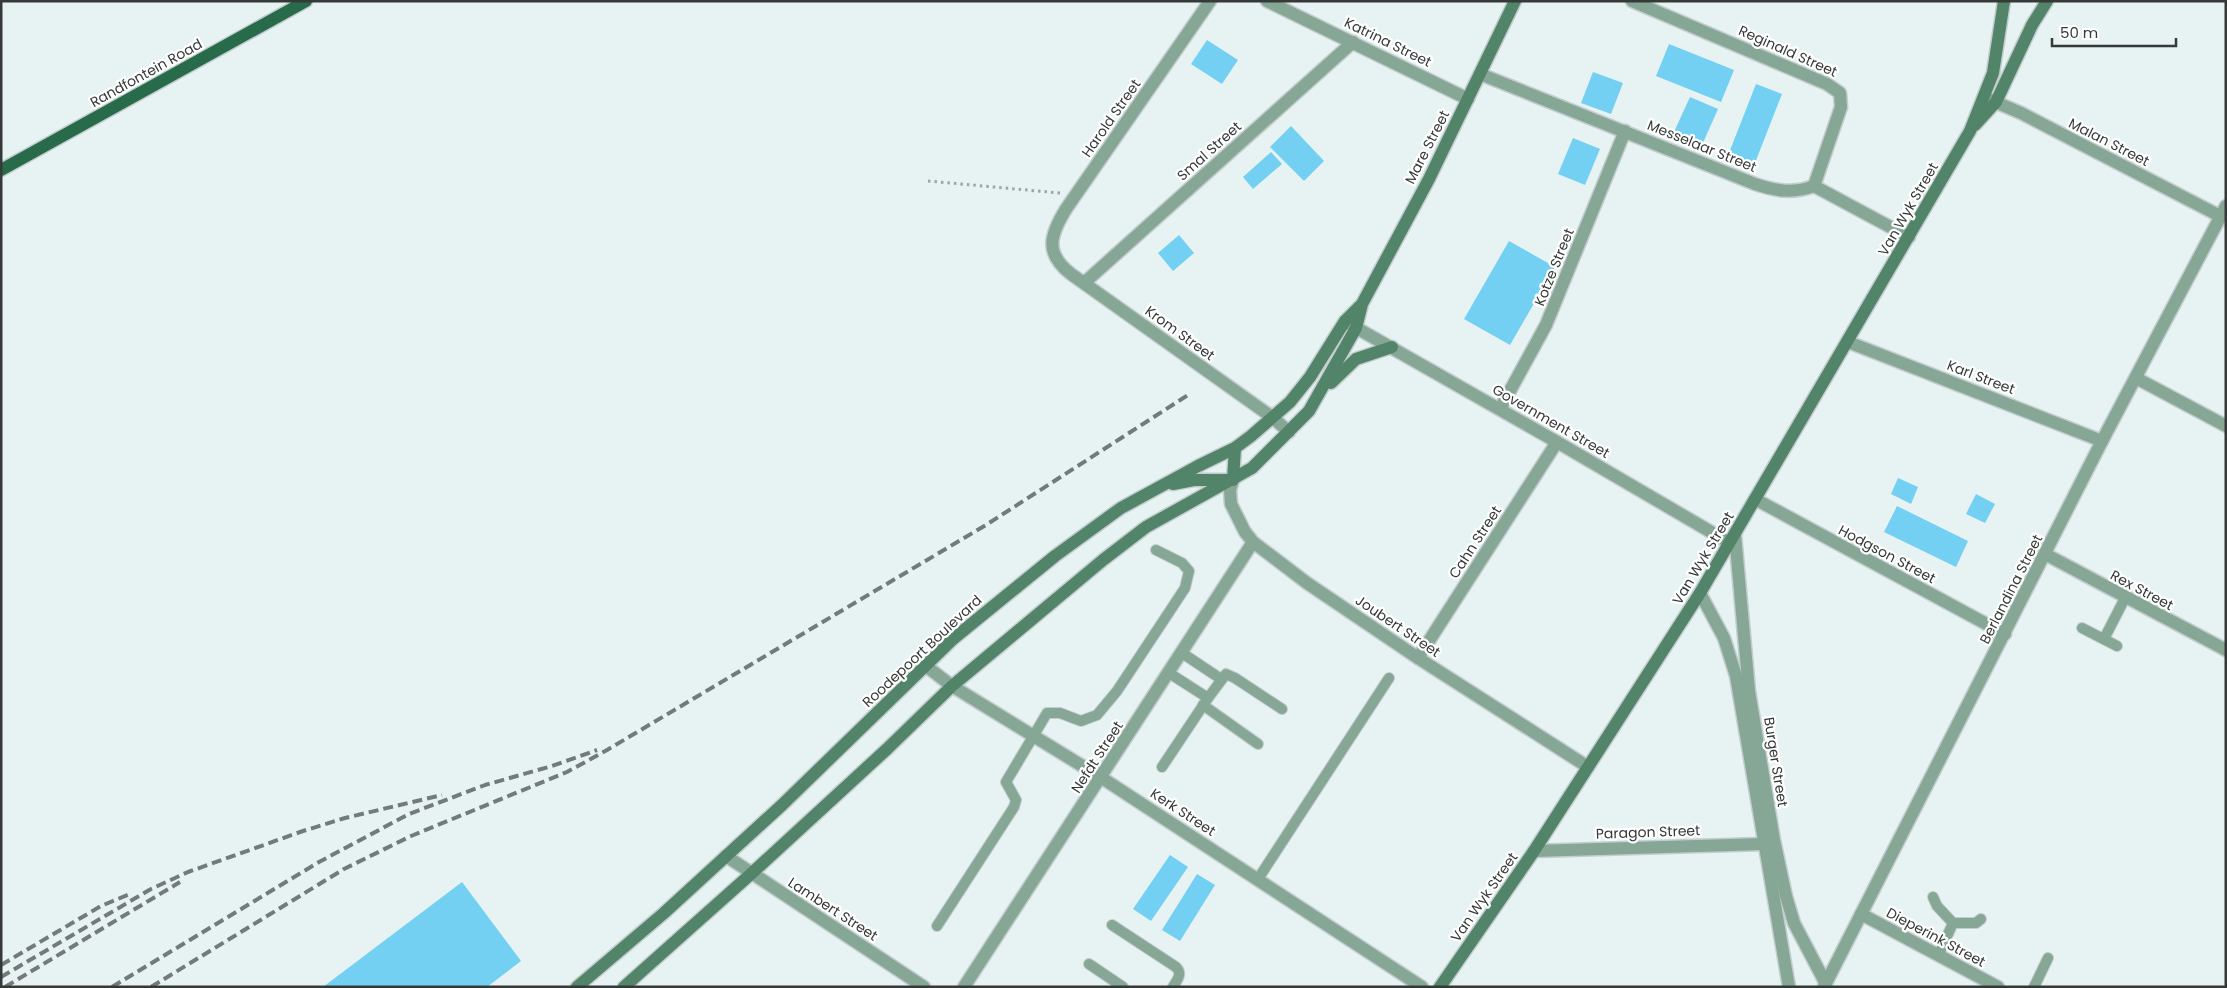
<svg xmlns="http://www.w3.org/2000/svg" width="2227" height="988" viewBox="0 0 2227 988" font-family="Poppins,sans-serif">
  <style>
    .building { fill: #73d0f2 }
    .lines { fill: none; stroke-linecap: round; stroke-linejoin: round }
    .lane-casing { stroke: #c3cdcd; stroke-width: 12 }
    .street-casing { stroke: #c3cdcd; stroke-width: 15 }
    .secondary-casing { stroke: #c3cdcd; stroke-width: 15 }
    .primary-casing { stroke: #c3cdcd; stroke-width: 15 }
    .path { stroke: #9da6a5; stroke-width: 3; stroke-dasharray: 2.5 4; stroke-linecap: butt }
    .lane { stroke: #86a795; stroke-width: 10 }
    .street { stroke: #86a795; stroke-width: 12 }
    .secondary { stroke: #528469; stroke-width: 12 }
    .primary { stroke: #276b4b; stroke-width: 12 }
    .rail { stroke: #737b7a; stroke-width: 4; stroke-dasharray: 10 5; stroke-linecap: butt }
    .labels { text-anchor: middle; stroke-width: 4.5; stroke-linejoin: round; paint-order: stroke }
    .street-label { font-size: 14px; fill: #353a39; stroke: #fff }
  </style>
  <rect width="100%" height="100%" fill="#e7f2f2"/>
  <!-- building -->
  <g class="building">
    <path d="M1207,40l31,20 -16,24 -31,-20z"/>
    <path d="M1669,44l65,26 -13,32 -65,-26z"/>
    <path d="M1593,72l30,11 -12,31 -30,-11z"/>
    <path d="M1756,84l26,10 -29,74 -26,-10z"/>
    <path d="M1690,97l28,12 -16,36 -28,-13z"/>
    <path d="M1291,126l33,35 -20,20 -34,-34z"/>
    <path d="M1573,138l27,11 -15,36 -27,-11z"/>
    <path d="M1271,152l11,12 -29,25 -10,-12z"/>
    <path d="M1179,235l15,18 -21,18 -15,-18z"/>
    <path d="M1509,241l46,26 -45,78 -46,-26z"/>
    <path d="M1898,478l20,9 -7,17 -20,-10z"/>
    <path d="M1976,494l19,10 -10,19 -19,-9z"/>
    <path d="M1897,506l71,35 -12,26 -72,-35z"/>
    <path d="M1170,855l18,12 -37,54 -18,-12z"/>
    <path d="M1197,874l18,11 -35,56 -18,-11z"/>
    <path d="M462,882l59,79 -34,26h-164z"/>
  </g>
  <g class="lines">
    <defs>
      <g id="lane">
        <path d="M2082,628l35,18"/>
        <path d="M2104,639l21,-41"/>
        <path d="M1182,653l39,26"/>
        <path d="M1169,673l39,25"/>
        <path d="M1203,705l55,39"/>
        <path d="M1162,767l46,-69 18,-24 9,4 47,31"/>
        <path d="M1258,879l131,-201"/>
        <path d="M1933,897l4,9 16,17"/>
        <path d="M1112,925l64,42c7,7 1,13 -3,20"/>
        <path d="M937,926l77,-119 2,-7 -10,-18 41,-69h13l21,8 16,-6 20,-24 68,-103 4,-17 -7,-8 -26,-13"/>
        <path d="M1939,954l14,-31h23l5,-4"/>
        <path d="M1089,964l34,23"/>
        <path d="M2034,987l14,-29"/>
      </g>
      <g id="street">
        <path d="M1210,1l-144,208c-16,26 -22,44 5,65l201,143 17,15"/>
        <path d="M1267,1l201,98"/>
        <path d="M1632,1l195,83 13,9 1,14 -27,79"/>
        <path d="M1480,74l275,110c21,7 38,10 59,2"/>
        <path d="M1986,98l35,15 199,103"/>
        <path d="M1814,186l95,51"/>
        <path d="M1084,283l269,-241"/>
        <path d="M1346,322l211,120 173,101"/>
        <path d="M1848,342l254,99"/>
        <path d="M2136,378l90,48"/>
        <path d="M1500,409l46,-84 79,-194"/>
        <path d="M1233,480l-3,10 1,14 14,28 8,10 54,41 111,75 170,109"/>
        <path d="M1755,499l250,135"/>
        <path d="M1735,535l14,156 25,149 12,56 8,27 32,61"/>
        <path d="M2045,554l181,96"/>
        <path d="M1700,593l24,45 12,38 53,311"/>
        <path d="M1418,658l139,-216"/>
        <path d="M926,666l26,20 150,92 320,209"/>
        <path d="M1534,851l229,-7"/>
        <path d="M726,856l198,131"/>
        <path d="M1861,914l137,73"/>
        <path d="M964,987l289,-445"/>
        <path d="M1824,987l278,-546 124,-235"/>
      </g>
      <g id="secondary">
        <path d="M1975,125l21,-23 36,-77 15,-24"/>
        <path d="M1331,383l25,-24 36,-12"/>
        <path d="M1173,484l21,-4h39l2,-32"/>
        <path d="M577,987l87,-74 118,-108 171,-166 102,-83 66,-48 77,-42 37,-18 16,-12 39,-34 20,-25 35,-56 15,-15"/>
        <path d="M624,987l128,-114 135,-124 65,-63 151,-126 43,-33 106,-59 57,-57 47,-83 6,-24 67,-125 86,-178"/>
        <path d="M1440,987l94,-136 166,-258 270,-462 23,-58 11,-72"/>
      </g>
      <path id="primary" d="M1,170l305,-169"/>
    </defs>
    <!-- lane casing -->
    <use href="#lane" class="lane-casing"/>
    <!-- street casing -->
    <use href="#street" class="street-casing"/>
    <!-- secondary casing -->
    <use href="#secondary" class="secondary-casing"/>
    <!-- primary casing -->
    <use href="#primary" class="primary-casing"/>
    <!-- path -->
    <path class="path" d="M928,181l132,12"/>
    <!-- lane -->
    <use href="#lane" class="lane"/>
    <!-- street -->
    <use href="#street" class="street"/>
    <!-- secondary -->
    <use href="#secondary" class="secondary"/>
    <!-- primary -->
    <use href="#primary" class="primary"/>
    <!-- rail -->
    <g class="rail">
      <path d="M1,965l100,-59 29,-12"/>
      <path d="M1,977l150,-88 37,-17 115,-41 42,-13 97,-23"/>
      <path d="M5,987l175,-105"/>
      <path d="M112,987l207,-125 90,-48 76,-29 67,-19 45,-16"/>
      <path d="M151,987l193,-118 67,-33 156,-64 40,-22 379,-225 202,-130"/>
    </g>
  </g>
  <g class="labels">
    <!-- street labels -->
    <g class="street-label">
      <text transform="translate(1388 42) rotate(26)" y="5">Katrina Street</text>
      <text transform="translate(1788 51) rotate(24)" y="5">Reginald Street</text>
      <text transform="translate(146 73) rotate(-29)" y="5">Randfontein Road</text>
      <text transform="translate(1111 118) rotate(-55)" y="5">Harold Street</text>
      <text transform="translate(2109 142) rotate(27)" y="5">Malan Street</text>
      <text transform="translate(1702 146) rotate(22)" y="5">Messelaar Street</text>
      <text transform="translate(1427 147) rotate(-63)" y="5">Mare Street</text>
      <text transform="translate(1209 151) rotate(-42)" y="5">Smal Street</text>
      <text transform="translate(1908 209) rotate(-60)" y="5">Van Wyk Street</text>
      <text transform="translate(1554 267) rotate(-68)" y="5">Kotze Street</text>
      <text transform="translate(1180 333) rotate(36)" y="5">Krom Street</text>
      <text transform="translate(1981 377) rotate(21)" y="5">Karl Street</text>
      <text transform="translate(1551 421) rotate(30)" y="5">Government Street</text>
      <text transform="translate(1475 542) rotate(-57)" y="5">Cahn Street</text>
      <text transform="translate(1887 554) rotate(28)" y="5">Hodgson Street</text>
      <text transform="translate(1703 558) rotate(-59)" y="5">Van Wyk Street</text>
      <text transform="translate(2011 589) rotate(-63)" y="5">Berlandina Street</text>
      <text transform="translate(2142 590) rotate(28)" y="5">Rex Street</text>
      <text transform="translate(1398 626) rotate(34)" y="5">Joubert Street</text>
      <text transform="translate(922 651) rotate(-43)" y="5">Roodepoort Boulevard</text>
      <text transform="translate(1097 757) rotate(-57)" y="5">Nefdt Street</text>
      <text transform="translate(1776 762) rotate(81)" y="5">Burger Street</text>
      <text transform="translate(1183 812) rotate(33)" y="5">Kerk Street</text>
      <text transform="translate(1648 832) rotate(-2)" y="5">Paragon Street</text>
      <text transform="translate(1484 897) rotate(-55)" y="5">Van Wyk Street</text>
      <text transform="translate(833 909) rotate(33)" y="5">Lambert Street</text>
      <text transform="translate(1936 937) rotate(28)" y="5">Dieperink Street</text>
    </g>
  </g>
  <!-- border -->
  <rect width="2227" height="988" fill="none" stroke="#353a39" stroke-width="5"/>
  <!-- scale -->
  <path d="M2052 38v8h124v-8" fill="none" stroke="#353a39" stroke-width="2.5"/>
  <text x="2060" y="38" font-size="15" fill="#353a39" stroke="#ffffff" stroke-width="4" paint-order="stroke">50 m</text>
</svg>
